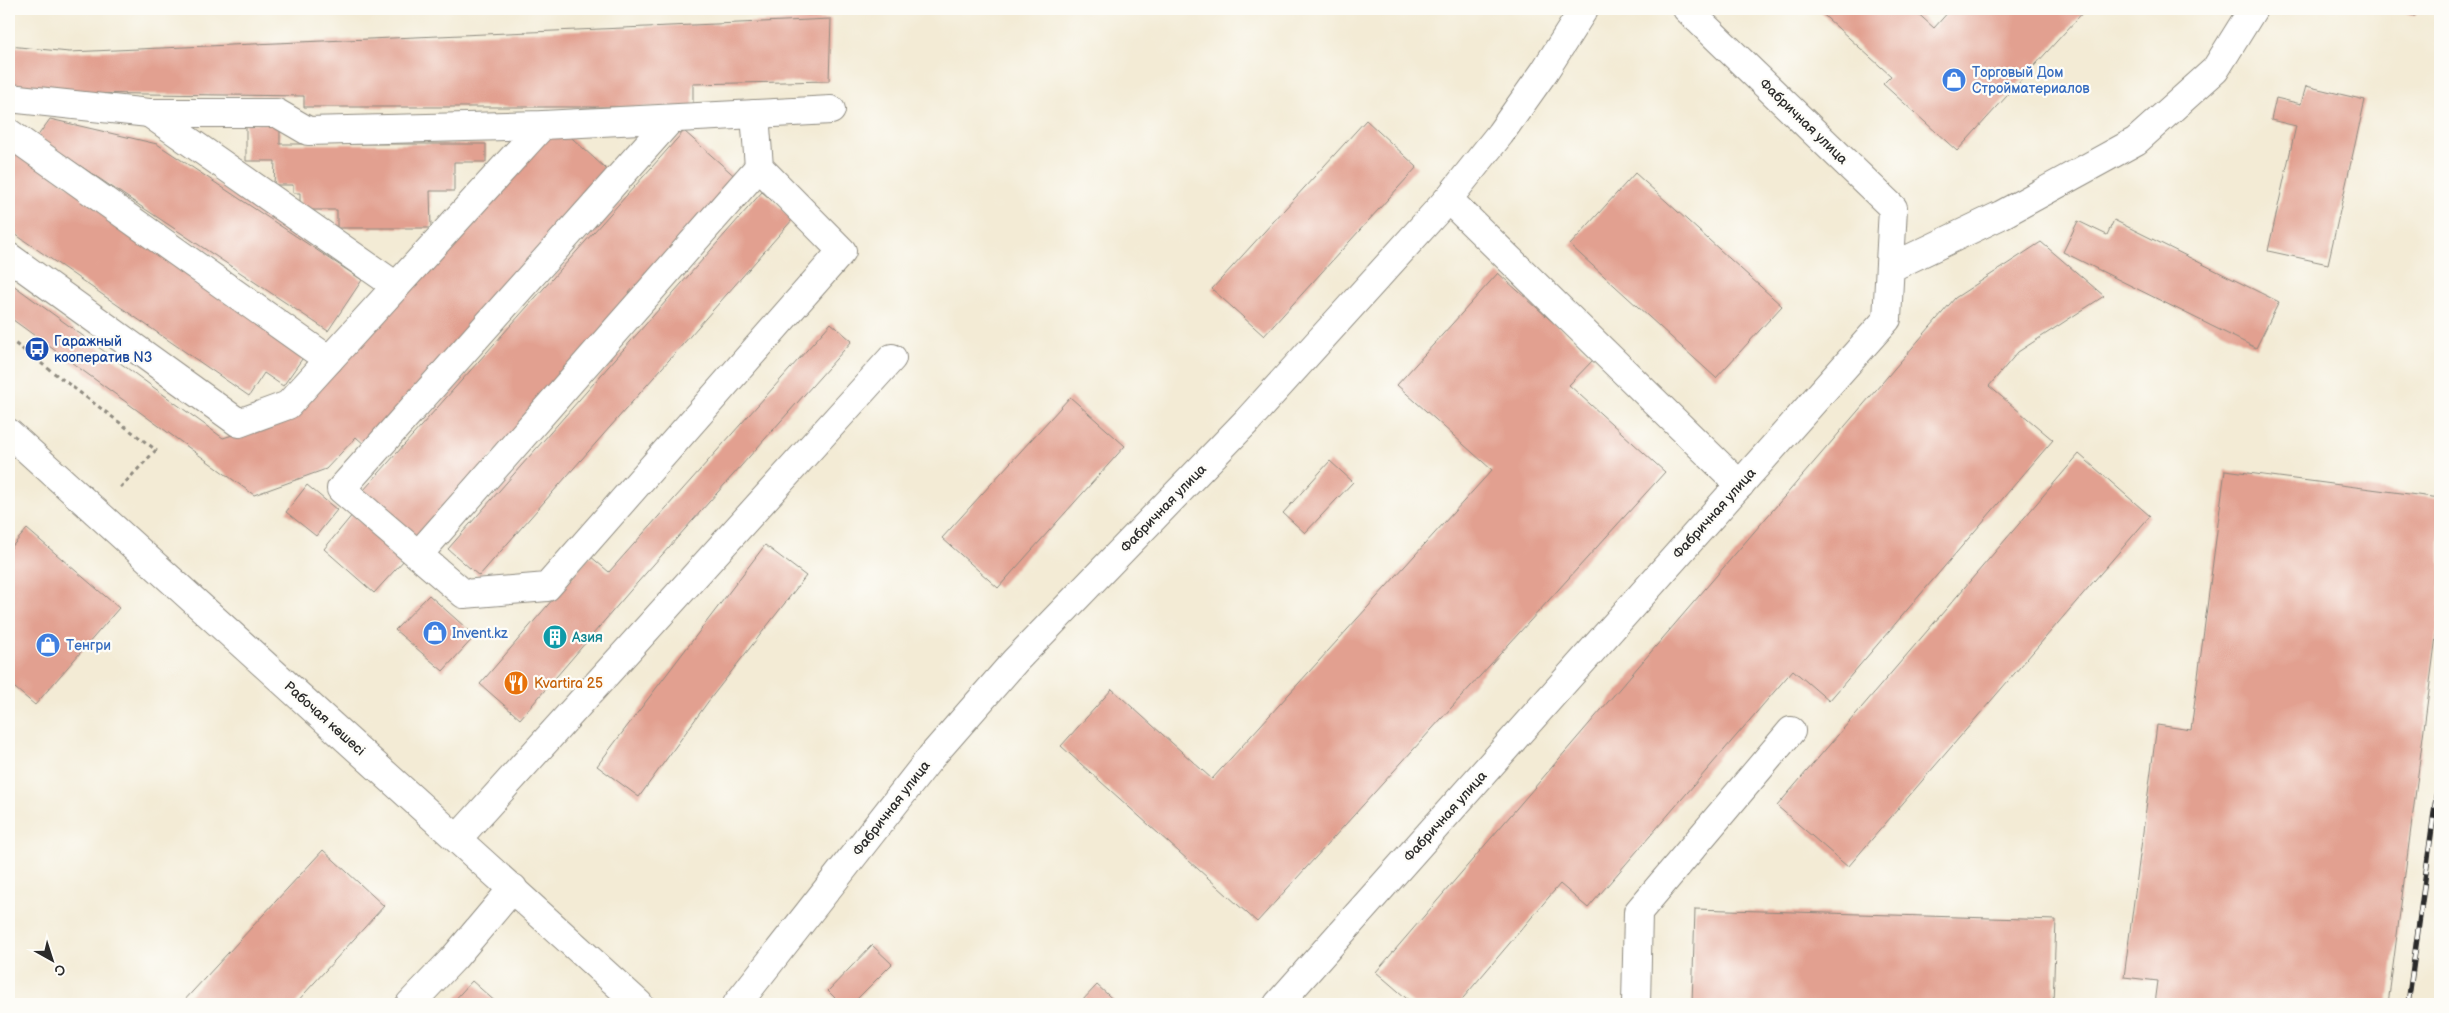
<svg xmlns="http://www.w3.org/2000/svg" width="2449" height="1013" viewBox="0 0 2449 1013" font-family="'Balsamiq Sans',sans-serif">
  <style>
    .building { fill: #e2a090 }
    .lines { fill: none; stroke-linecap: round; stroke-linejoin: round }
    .minor-casing { stroke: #8f8b80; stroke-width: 30 }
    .path { stroke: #8f8b80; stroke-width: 3; stroke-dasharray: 4 4; stroke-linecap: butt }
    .minor { stroke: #fff; stroke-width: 28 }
    .rail-casing { stroke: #2b2b2b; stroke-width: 5.5 }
    .rail { stroke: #fdfcf7; stroke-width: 4; stroke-dasharray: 11; stroke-linecap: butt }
    .labels { text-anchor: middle; stroke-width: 4.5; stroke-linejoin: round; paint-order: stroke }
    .shop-label { font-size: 14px; fill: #366cbe; stroke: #fdfcf7; text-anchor: start }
    .street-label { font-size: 14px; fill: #2b2b2b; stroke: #fdfcf7 }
    .transit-label { font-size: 14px; fill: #164399; stroke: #fdfcf7; text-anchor: start }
    .culture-label { font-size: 14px; fill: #0d838f; stroke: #fdfcf7; text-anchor: start }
    .food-label { font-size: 14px; fill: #c56008; stroke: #fdfcf7; text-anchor: start }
  </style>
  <rect width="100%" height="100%" fill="#fdfcf7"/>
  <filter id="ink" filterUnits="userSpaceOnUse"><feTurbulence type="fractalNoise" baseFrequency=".02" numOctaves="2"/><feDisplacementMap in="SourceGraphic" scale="10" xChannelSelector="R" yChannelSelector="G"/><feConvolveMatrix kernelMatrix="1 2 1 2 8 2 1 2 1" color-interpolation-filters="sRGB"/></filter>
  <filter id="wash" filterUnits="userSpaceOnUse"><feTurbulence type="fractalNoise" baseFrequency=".0096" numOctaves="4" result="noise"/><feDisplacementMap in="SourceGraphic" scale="20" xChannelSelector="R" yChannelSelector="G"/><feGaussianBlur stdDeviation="1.12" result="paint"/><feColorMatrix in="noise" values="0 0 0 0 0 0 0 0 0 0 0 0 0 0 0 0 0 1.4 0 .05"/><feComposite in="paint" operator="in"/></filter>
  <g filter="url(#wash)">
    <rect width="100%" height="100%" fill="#f3ebd5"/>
    <g id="blocks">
      <!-- building -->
      <g class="building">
        <path d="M1817,9h96l21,19 17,-19h135l-129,142 -74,-67 8,-8z"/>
        <path d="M2396,9h22l-3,7z"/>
        <path d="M831,19l-2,62 -136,3v23h-389v-11l-237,-3 -58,-9v-38l60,6z"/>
        <path d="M2306,86l59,14 -37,164 -60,-13 28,-125 -25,-6 5,-22 25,6z"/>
        <path d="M50,119l107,25 205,136 -34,51 -291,-194z"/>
        <path d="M1366,120l51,47 -153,169 -52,-47z"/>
        <path d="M246,123h34v21h206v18h-32v29h-24l1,37h-94v-18h-37v-17h-7v-8h-19l1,-24h-29z"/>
        <path d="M563,130l52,47 -249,269 -10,-9 -30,32 -72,26 -245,-178v-35l214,156 68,-21 247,-273z"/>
        <path d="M684,131l55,49 -321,359 -55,-48z"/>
        <path d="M9,144l298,208 -24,34 -19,-13 -15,23 -240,-166z"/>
        <path d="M1635,173l147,133 -66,72 -146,-133z"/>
        <path d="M762,192l31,27 -314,357 -31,-27z"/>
        <path d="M2114,220l165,82 -23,46 -193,-96 15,-31 29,14z"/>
        <path d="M2041,242l63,54 -86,56 -29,34 64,54 -224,261 -36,-31 -205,238 -28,-24 -102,120h-45l-37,-32 579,-674z"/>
        <path d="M1498,273l96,86 -25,26 96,87 -408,450 -196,-176 51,-57 100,90 280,-309 -95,-85z"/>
        <path d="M831,323l21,18 -222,250 -110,128 -40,-35 110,-128 19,16z"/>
        <path d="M1070,397l55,49 -127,142 -56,-50z"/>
        <path d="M2079,454l71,62 -302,351 -71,-61z"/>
        <path d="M1330,461l23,21 -48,51 -22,-20z"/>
        <path d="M2225,470l215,28v108l-52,398 -69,-2v2h-164l3,-23 -34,-4 33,-252 34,5z"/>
        <path d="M307,485l30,25 -21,26 -30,-24z"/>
        <path d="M353,514l52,45 -31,34 -50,-44z"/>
        <path d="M27,529l92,79 -84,97 -26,-22v-133z"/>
        <path d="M765,545l41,31 -96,123 -71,98 -42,-31z"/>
        <path d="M429,595l46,41 -32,35 -48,-41z"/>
        <path d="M323,850l61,56 -89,98h-114z"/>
        <path d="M1695,909l361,11 -3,84h-361z"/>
        <path d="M872,945l20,19 -40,40h-11l-13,-13z"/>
        <path d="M472,981l26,23h-47z"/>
        <path d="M1097,985l21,19h-39z"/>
      </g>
    </g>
  </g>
  <g filter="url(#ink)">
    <use href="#blocks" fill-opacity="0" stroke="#8f8b80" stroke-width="1"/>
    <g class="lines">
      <defs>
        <g id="minor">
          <path d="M9,98l140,15h128l31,18 235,-6 288,-15"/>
          <path d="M149,113l247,173"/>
          <path d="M671,119l-330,370 123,105 83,-7 295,-336 -83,-84 -4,-53"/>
          <path d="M9,133l320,227"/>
          <path d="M1448,199l292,286"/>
          <path d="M9,257l230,166 49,-18 255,-280"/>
          <path d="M1890,268l111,-53 135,-74 79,-71 38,-61"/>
          <path d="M9,433l630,571"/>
          <path d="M418,555l341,-388"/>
          <path d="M458,838l434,-480"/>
          <path d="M410,1004l44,-46 59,-70"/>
          <path d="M737,1004l194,-247 84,-96 232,-240 201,-222 52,-65 44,-62 40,-63"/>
          <path d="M1278,1004l609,-685 6,-111 -206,-199"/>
          <path d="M1636,1004l2,-92 153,-181"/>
        </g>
      </defs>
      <!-- minor casing -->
      <use href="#minor" class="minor-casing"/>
      <!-- path -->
      <path class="path" d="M9,339l147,111 -38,40"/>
      <!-- minor -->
      <use href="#minor" class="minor"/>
      <defs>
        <path id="rail" d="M2408,1004l32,-235"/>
      </defs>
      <!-- rail casing -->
      <use href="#rail" class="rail-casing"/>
      <!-- rail -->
      <use href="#rail" class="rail"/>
    </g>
  </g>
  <!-- icons -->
  <defs>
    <symbol id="shop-disc" viewBox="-11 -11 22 22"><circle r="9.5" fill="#3f7fe0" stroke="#fdfcf7"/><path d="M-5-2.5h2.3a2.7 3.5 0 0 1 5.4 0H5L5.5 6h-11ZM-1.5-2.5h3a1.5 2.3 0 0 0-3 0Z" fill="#fff"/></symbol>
    <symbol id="bus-disc" viewBox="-11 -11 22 22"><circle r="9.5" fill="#1a4fb4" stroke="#fdfcf7"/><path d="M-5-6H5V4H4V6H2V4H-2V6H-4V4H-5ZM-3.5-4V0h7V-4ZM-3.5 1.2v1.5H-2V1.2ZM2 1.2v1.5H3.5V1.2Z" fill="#fff"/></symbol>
    <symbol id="building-disc" viewBox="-11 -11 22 22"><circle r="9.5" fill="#0f9aa8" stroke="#fdfcf7"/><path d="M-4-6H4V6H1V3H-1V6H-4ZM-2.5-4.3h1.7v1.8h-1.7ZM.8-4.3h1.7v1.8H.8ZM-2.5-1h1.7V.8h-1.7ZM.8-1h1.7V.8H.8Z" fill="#fff"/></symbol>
    <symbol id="restaurant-disc" viewBox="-11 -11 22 22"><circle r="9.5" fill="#e8710a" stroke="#fdfcf7"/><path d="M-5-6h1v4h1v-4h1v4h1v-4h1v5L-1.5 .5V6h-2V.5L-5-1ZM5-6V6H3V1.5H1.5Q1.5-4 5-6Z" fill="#fff"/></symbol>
  </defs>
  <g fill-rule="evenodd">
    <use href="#shop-disc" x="1940" y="66" width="28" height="28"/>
    <use href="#bus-disc" x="23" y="335" width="28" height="28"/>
    <use href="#shop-disc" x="421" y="619" width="28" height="28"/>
    <use href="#building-disc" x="541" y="623" width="28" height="28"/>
    <use href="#shop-disc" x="34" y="631" width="28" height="28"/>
    <use href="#restaurant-disc" x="502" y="669" width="28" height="28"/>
  </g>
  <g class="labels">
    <!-- shop labels -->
    <g class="shop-label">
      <text x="1972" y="77">Торговый Дом<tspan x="1972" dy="16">Стройматериалов</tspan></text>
      <text x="452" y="638">Invent.kz</text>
      <text x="66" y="650">Тенгри</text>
    </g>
    <!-- street labels -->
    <g class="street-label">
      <text transform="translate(1804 121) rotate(44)" y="5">Фабричная улица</text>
      <text transform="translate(1163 508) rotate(-46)" y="5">Фабричная улица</text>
      <text transform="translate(1714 513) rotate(-48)" y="5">Фабричная улица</text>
      <text transform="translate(325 718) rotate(42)" y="5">Рабочая көшесі</text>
      <text transform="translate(891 808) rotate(-52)" y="5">Фабричная улица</text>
      <text transform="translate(1445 816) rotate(-48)" y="5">Фабричная улица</text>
    </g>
    <!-- transit labels -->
    <g class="transit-label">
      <text x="54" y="346">Гаражный<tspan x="54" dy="16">кооператив N3</tspan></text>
    </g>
    <!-- culture labels -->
    <g class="culture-label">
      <text x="572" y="642">Азия</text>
    </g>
    <!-- food labels -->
    <g class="food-label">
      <text x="534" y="688">Kvartira 25</text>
    </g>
  </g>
  <!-- margin -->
  <rect width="2449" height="1013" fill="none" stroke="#fdfcf7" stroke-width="30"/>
  <!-- north arrow -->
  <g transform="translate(52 960) rotate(141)" stroke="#fdfcf7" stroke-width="4" paint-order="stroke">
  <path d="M0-4L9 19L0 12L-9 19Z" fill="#2b2b2b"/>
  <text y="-8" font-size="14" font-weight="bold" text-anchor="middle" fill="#2b2b2b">С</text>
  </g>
</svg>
